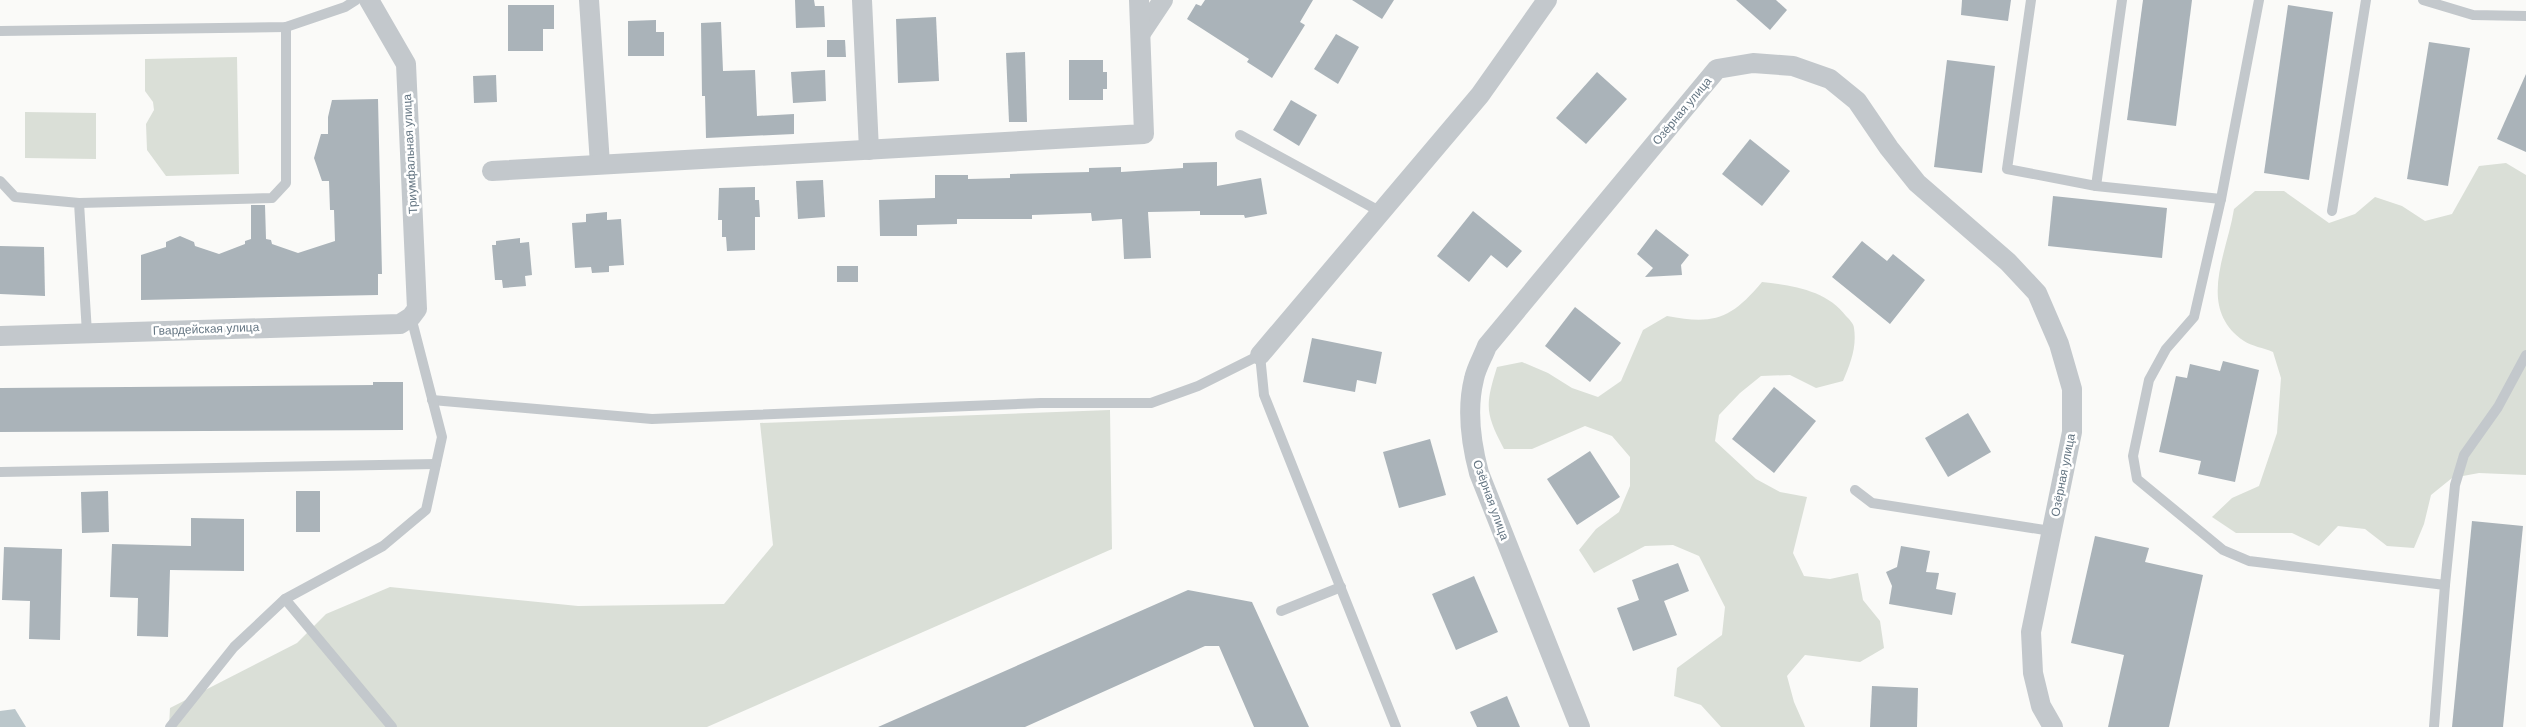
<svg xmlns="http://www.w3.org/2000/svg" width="2526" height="727" viewBox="0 0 2526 727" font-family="Arial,sans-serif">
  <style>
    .green { fill: #dadfd7 }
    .water { fill: #bbc7cb }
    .building { fill: #aab3b9 }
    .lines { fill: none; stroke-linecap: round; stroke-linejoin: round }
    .service { stroke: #c3c8cc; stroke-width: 10 }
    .minor { stroke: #c3c8cc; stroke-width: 20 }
    .labels { text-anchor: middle; stroke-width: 5; stroke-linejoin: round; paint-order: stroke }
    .street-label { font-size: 12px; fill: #657683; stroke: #fff }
  </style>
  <rect width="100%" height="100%" fill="#fafaf8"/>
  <!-- green -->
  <g class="green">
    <path d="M237,57l2,117 -73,2 -19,-26 -1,-26 8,-14 -1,-8 -8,-11v-32z"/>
    <path d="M25,112l71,1v46l-71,-1z"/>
    <path d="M2506,163l20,12v300l-47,-2 -27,5 -21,17 -7,29 -10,24 -27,-2 -22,-17 -27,-3 -19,20 -27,-13h-56l-24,-16 20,-19 27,-12 18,-53 4,-55 -8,-26c-9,-4 -22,-6 -29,-11 -48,-33 -17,-87 -10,-132l21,-18h29l45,32 26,-9 20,-17 27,9 23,15 27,-7 27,-48z"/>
    <path d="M1762,282c29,3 65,8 84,34 3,3 8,8 8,12 3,20 -4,36 -11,53l-27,7 -26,-13 -29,1 -21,17 -21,22 -4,26 41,38 24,13 27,5 -14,56 11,23 26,3 28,-6 5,27 17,21 4,27 -24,14 -55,-7 -18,21 7,26 11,25h-84l-20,-22 -27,-9 3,-28 45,-33 3,-28 -26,-51 -26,-11 -28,1 -51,27 -15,-23 17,-21 23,-17 11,-26v-29l-18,-21 -27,-10 -53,23h-28c-19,-36 -19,-43 -7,-82l25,-5 26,11 24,15 26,9 23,-16 22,-51 24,-14c47,9 64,3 95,-34z"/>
    <path d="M1110,410l2,139 -405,178h-538l1,-19 127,-65 29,-29 64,-27 188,19 146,-2 49,-59 -13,-122z"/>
  </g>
  <!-- water -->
  <path class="water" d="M15,709l11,18h-26v-16z"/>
  <!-- building -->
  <g class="building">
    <path d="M795,0h19l1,6h9l1,21 -29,1z"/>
    <path d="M1205,0h108l-13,22 5,3 -33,53 -25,-16 2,-3 -62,-40 9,-15 5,2z"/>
    <path d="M1352,0h42l-12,19z"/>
    <path d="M1736,0h40l11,10 -17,20z"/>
    <path d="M1962,0h49l-3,21 -47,-6z"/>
    <path d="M2143,0h49l-16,126 -49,-6z"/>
    <path d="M508,5h46v24h-11v22h-35z"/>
    <path d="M2288,5l45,7 -24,168 -45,-7z"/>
    <path d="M936,17l3,64 -41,2 -2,-64z"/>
    <path d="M656,20v12h8v24h-36v-35z"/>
    <path d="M721,22l2,49 32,-1 2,46 37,-2v20l-88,4 -1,-42h-3l-1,-73z"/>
    <path d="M1336,34l23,13 -21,37 -24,-15z"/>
    <path d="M827,40h18l1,17h-19z"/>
    <path d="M2429,42l41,6 -22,138 -41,-7z"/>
    <path d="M1025,52l2,70h-18l-3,-69z"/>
    <path d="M1069,60h34v12h4v17h-4v11h-34z"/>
    <path d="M1947,60l48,6 -13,107 -48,-6z"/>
    <path d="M825,70l1,31 -33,2 -2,-31z"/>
    <path d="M1597,72l30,27 -41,45 -30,-26z"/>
    <path d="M2526,74v78l-29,-13z"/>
    <path d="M496,75l1,27 -23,1 -1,-27z"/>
    <path d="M378,99l4,175h-4v21l-237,5v-45l25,-8v-5l14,-6 14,6 1,4 24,8 26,-10v-3l6,-2v-34h14l1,34 5,1 1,4 26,9 37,-12 -1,-31h-4l-1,-29h-7l-8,-23 7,-24h7v-17l4,-17z"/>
    <path d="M1291,100l26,15 -18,31 -26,-16z"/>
    <path d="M1750,139l40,32 -28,35 -40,-32z"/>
    <path d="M1217,162v24l44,-8 6,36 -22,4 -1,-3h-44v-4l-52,1 3,46 -27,1 -2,-40 -30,2 -1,-8 -59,2v4h-75v5l-40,1v11h-37l-1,-36 56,-2v-23h33v4l42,-1v-4l79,-2v-4l32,-1v5l62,-4v-5z"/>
    <path d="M823,180l2,37 -27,2 -2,-38z"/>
    <path d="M755,187v13h4l1,17h-5v33l-28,1 -1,-14h-4v-17h-4l1,-32z"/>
    <path d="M2053,196l114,12 -5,50 -114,-12z"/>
    <path d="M1473,211l49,40 -15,17 -16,-13 -22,27 -32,-26z"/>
    <path d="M607,212v8l14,-1 3,46 -15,1v6l-17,1 -1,-6 -16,1 -3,-45 14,-1v-8z"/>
    <path d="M1656,229l33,26 -8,10 1,10 -37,2 8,-9 -16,-14z"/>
    <path d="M520,238v5l9,-1 3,33 -7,1 1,10 -23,2 -1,-8h-7l-3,-35h4v-4z"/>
    <path d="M1862,241l25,20 6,-7 32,26 -35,44 -58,-47z"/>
    <path d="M0,246l44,1 1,49 -45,-2z"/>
    <rect x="837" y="266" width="21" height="16"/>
    <path d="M1575,307l46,36 -31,39 -45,-36z"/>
    <path d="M1312,338l70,14 -6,32 -19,-4 -2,12 -52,-10z"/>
    <path d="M2223,361l36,9 -24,112 -37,-8 3,-13 -42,-9 17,-76 11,2 3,-14 30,7z"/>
    <path d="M373,382h30v48l-403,2v-44l373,-3z"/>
    <path d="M1774,387l42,34 -42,52 -42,-34z"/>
    <path d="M1968,413l23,39 -43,25 -23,-39z"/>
    <path d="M1430,439l16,56 -47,13 -16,-56z"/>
    <path d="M1590,451l30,46 -43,28 -30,-46z"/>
    <path d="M108,491l1,41 -27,1 -1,-41z"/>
    <rect x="296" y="491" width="24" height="41"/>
    <path d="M191,518l53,1v52l-74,-1 -2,67 -31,-1 1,-38 -28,-1 2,-53 79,2z"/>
    <path d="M2472,521l51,5 -20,201h-51z"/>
    <path d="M2095,536l54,12 -4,14 58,13 -34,152h-61l16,-72 -53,-12z"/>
    <path d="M1901,546l29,5 -4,21 13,1 -3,16 20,4 -4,22 -63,-11 3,-18 -6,-14 11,-5z"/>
    <path d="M4,547l58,2 -2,91 -31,-1 1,-38 -28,-1z"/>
    <path d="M1678,563l11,28 -25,10 13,34 -44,16 -16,-43 22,-8 -7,-20z"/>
    <path d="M1474,576l24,56 -42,18 -24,-56z"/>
    <path d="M1188,590l64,12 57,125h-55l-35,-81h-14l-180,81h-147z"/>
    <path d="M1872,686l46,2 -1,39h-47z"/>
    <path d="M1507,696l13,31h-43l-7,-15z"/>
  </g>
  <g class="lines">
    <!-- service -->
    <g class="service">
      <path d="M2031,0l-24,169 89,17 26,-186"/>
      <path d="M2423,0l50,15 53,1"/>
      <path d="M0,31l286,-4 59,-20 11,-7"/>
      <path d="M1240,135l141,77"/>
      <path d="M0,181l15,16 64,6 8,130"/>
      <path d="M2096,186l125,13 38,-199"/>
      <path d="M2221,199l-27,118 -28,32 -17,31 -16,76 4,23 86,71 26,11 196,24 10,-100 9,-30 34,-48 28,-52"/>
      <path d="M79,203l193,-5 14,-15v-156"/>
      <path d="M2332,211l34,-211"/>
      <path d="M432,400l220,19 389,-16h110l47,-17 62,-31 4,40 132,332"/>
      <path d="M0,472l436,-8"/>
      <path d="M1855,490l17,13 179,28"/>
      <path d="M285,599l107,128"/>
      <path d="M1281,611l60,-24"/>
      <path d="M170,727l64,-80 51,-48 98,-53 43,-36 16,-73 -31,-120"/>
      <path d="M2434,727l11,-142"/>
    </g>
    <!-- minor -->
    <g class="minor">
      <path d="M589,0l11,164"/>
      <path d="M862,0l7,150"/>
      <path d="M1141,33l22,-33"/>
      <path d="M492,171l652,-37 -5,-134"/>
      <path d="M0,336l400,-12 11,-7 6,-8 -11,-245 -37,-64"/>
      <path d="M1260,355l220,-260 67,-95"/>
      <path d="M1580,727l-101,-254c-8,-30 -13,-62 -5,-94 2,-11 9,-22 13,-33l230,-277 36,-6 40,3 37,13 27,22 32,47 28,35 91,79 29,31 22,51 13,45v43l-41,200 2,41 8,33 12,21"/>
    </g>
  </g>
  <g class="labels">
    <!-- street labels -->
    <g class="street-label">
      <text transform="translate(1682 111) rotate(-50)" y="4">Озёрная улица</text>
      <text transform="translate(410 154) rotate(-93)" y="4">Триумфальная улица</text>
      <text transform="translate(206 329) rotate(-2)" y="4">Гвардейская улица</text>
      <text transform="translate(2063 475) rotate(-79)" y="4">Озёрная улица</text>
      <text transform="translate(1491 500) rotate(70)" y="4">Озёрная улица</text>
    </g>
  </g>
</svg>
